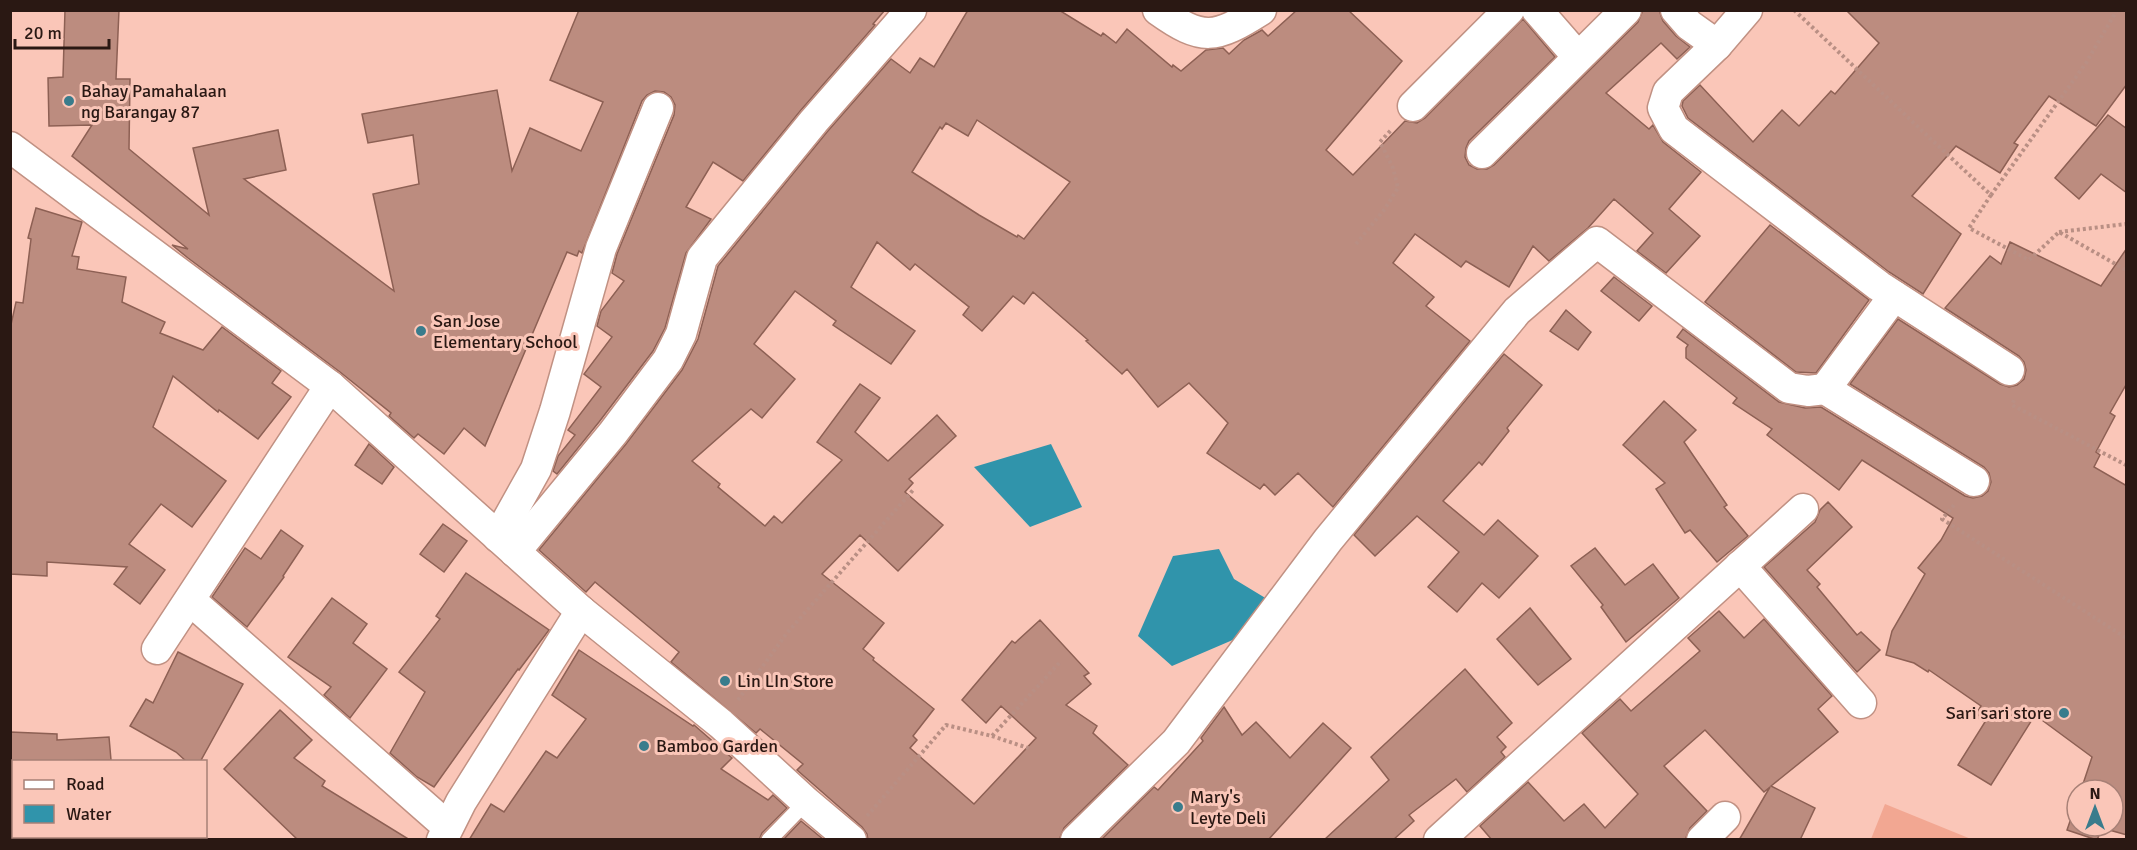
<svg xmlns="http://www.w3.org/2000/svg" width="2137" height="850" viewBox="0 0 2137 850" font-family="Signika,sans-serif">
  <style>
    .green { fill: #f2a792 }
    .water { fill: #3094ab }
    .building { fill: #bc8c7f; stroke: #8d6054; stroke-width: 1.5; fill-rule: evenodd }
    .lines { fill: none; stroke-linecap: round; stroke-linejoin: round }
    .service-casing { stroke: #c19183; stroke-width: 18 }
    .minor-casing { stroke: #c19183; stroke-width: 33 }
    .path { stroke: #b98f84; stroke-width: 4; stroke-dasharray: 3 3; stroke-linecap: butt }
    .service { stroke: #fff; stroke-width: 15 }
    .minor { stroke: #fff; stroke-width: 30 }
    .poi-dot { fill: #397c8c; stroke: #fac6b8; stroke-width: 2 }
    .labels { text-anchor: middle; stroke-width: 6; stroke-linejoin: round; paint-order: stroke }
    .poi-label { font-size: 18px; fill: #2a1813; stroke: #fac6b8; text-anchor: start }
  </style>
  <rect width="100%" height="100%" fill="#fac6b8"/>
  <!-- green -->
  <path class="green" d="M1885,804l86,35h-100z"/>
  <!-- water -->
  <g class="water">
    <path d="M1051,444l31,63 -52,20 -56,-60z"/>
    <path d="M1219,549l15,30 33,20 -25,37 -70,30 -34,-30 35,-80z"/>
  </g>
  <!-- building -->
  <g class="building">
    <path d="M65,10h54l-3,69h14l-1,70 80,66 -16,-67 85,-18 8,40 -42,9 150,112 -21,-97 46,-10 -6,-49 -45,8 -6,-29 135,-24 15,81 18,-43 51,23 22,-49 -53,-22 29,-70h306l-12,14 2,1 -74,85 -58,71 -30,-19 -27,45 25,12 -25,34 -21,75 -12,23 -54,71 -42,52 -4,-3 5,-15 17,-21 -7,-5 33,-43 -17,-13 28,-37 -15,-11 4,-15 23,-30 -12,-8 5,-19 57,-139 1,-10 -4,-8 -7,-5 -9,-1 -8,4 -5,6 -60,152 -3,-2 -2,5 -10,-4 -82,194 -21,-18 -20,26 -26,-20 -4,4 -25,-22 2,-3 -51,-41 -152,-114 -16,-13 16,4 -116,-93 20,-31 -43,1 -1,-48 15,-1z"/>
    <path d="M968,10h91l42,26 2,-3 13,10 11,-14 45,38 1,-2 8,6 25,-21 17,-2 6,6 15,-14 18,-10 6,6 29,-26h51l54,51 -76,89 27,25 52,-54 12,2 8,-5 98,-99 32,38 -86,84 -3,7 -1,9 4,8 8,4h10l7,-4 144,-143 5,-12h16l4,11 13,15 14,11 -13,12 -16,-16 -55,50 43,36 4,-4 10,17 38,30 -32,37 31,27 -34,37 -29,-22 16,-18 -39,-34 -26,29 -39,33 -16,-15 -24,41 -43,-26 -5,6 -46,-33 -22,29 41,34 -8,9 44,35 -137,166 -35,-34 -23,22 -11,-11 -4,5 -53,-36 21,-30 -39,-40 -31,24 -31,-38 -5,5 -36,-33 2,-1 -55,-48 -9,12 -11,-8 -31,35 -19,-16 6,-8 -54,-43 -5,6 -33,-28 -26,45 64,44 -24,33 -58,-39 3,-4 -41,-30 -41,53 41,35 -33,39 -11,-9 -59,52 28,23 -2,3 47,39 9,-10 8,7 60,-63 -25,-18 43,-58 20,14 -25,34 33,29 49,-46 19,21 -47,43 4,4 -8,9 38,33 -45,46 -38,-36 -38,39 62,49 -21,26 11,9 -1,2 61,49 -21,27 4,4 -7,8 64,56 62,-66 -35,-32 -15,17 -24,-23 50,-59 3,2 25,-23 49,53 -5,3 7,8 -25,21 31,21 -4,7 35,32 -64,63 -5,12h-191l-1,-6 -5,-7 -65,-57 6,-6 -43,-35 -4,4 -85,-71 8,-10 -84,-70 -9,10 -47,-42 87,-106 56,-74 16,-31 20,-73 109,-134 64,-73 19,14 10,-15 14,9zM977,120l93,62 -46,57 -6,-4 -1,2 -38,-22 -67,-43 28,-45 2,2 4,-6 22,13z"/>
    <path d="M1846,10h281v74l-31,42 -47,-30 -35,47 4,2 -18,28 -44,-27 -44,50 49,38 -38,60 -34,-22 -201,-154 -6,-12 1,-5 17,-16 53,57 29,-32 17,16 32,-35 4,3 44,-51z"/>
    <path d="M2108,115l19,14v64l-26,-19 -22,25 -24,-21z"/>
    <path d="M36,208l46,14 -10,34 7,1 -2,12 49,8 -4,25 43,20 -5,11 43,17 19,-23 59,44 -9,12 19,14 -33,42 -39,-29 -1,2 -45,-36 -20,51 73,54 -34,46 -31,-23 -32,40 36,26 -25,34 -26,-20 13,-17 -80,-5v14l-37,-2v-245l6,-27 7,1 8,-64 -3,-1z"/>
    <path d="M1770,225l99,75 -53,73 -20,-1 -91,-70z"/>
    <path d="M2010,242l91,44 26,-38v135l-17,30 5,3 -19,36 4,3 -6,12 33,19v349l-25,-7 -5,12 -30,-10 10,-29v25h36v-36h-32l11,-33 -57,-42 -44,70 -33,-20 27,-43 -10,-6 6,-10 -52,-36 -1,2 -14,-9 -28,-8 6,-24 33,-57 -7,-6 23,-28 12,-22 -91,-58 -23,30 -72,-55 5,-6 -39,-26 4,-5 -51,-40v-10l2,-3 -11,-8 6,-8 96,73 26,6 16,-1 144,89 8,2 9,-2 6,-5 3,-9 -2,-9 -5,-6 -134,-83 48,-65 102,65 9,3 8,-2 7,-6 2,-9 -2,-8 -5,-6 -74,-48 45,-52 11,8z"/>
    <path d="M1614,277l38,29 -13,15 -38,-30z"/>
    <path d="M1566,310l25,22 -13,18 -28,-19z"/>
    <path d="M1504,354l38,31 -35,43 2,3 -27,34 -3,-3 -36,39 41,34 14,-15 40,36 -39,42 -17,-15 -25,29 -29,-25 31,-35 -42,-36 -42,40 -21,-21z"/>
    <path d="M1664,401l32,29 -12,12 43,63 -3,2 24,29 -31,26 -27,-32 -5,3 -29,-44 9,-6 -42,-38z"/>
    <path d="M369,444l25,23 -12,17 -27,-19z"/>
    <path d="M1828,502l24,25 -45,43 13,14 -3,3 40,48 4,-3 19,18 -23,22 -93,-105 51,-45 5,-12z"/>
    <path d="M443,524l24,17 -23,31 -24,-18z"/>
    <path d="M281,530l22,16 -20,30 1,1 -37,50 -35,-30 33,-49 16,11z"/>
    <path d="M1595,548l30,37 28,-21 26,34 -53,44 -25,-35 2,-2 -32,-39z"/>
    <path d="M466,573l83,57 -30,40 -1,-1 -84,118 -17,-10 -27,-24 35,-61 -26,-20 41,-53 -4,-3z"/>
    <path d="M332,598l35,26 -14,19 34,26 -37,49 -26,-23 7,-8 -43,-30z"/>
    <path d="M1530,608l41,51 -33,26 -41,-46z"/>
    <path d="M1719,611l25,27 20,-19 68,77 -14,13 20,23 -67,54 44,22 -15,32h-61l31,-53 -6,5 -59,-62 -41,36 43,45 -17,17 -5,12h-193l-12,-14 48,-44 36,39 20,-17 21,24 33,-34 -56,-61 38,-34 11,12 69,-60 -12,-13z"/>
    <path d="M579,650l114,76 1,-1 38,33 -11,11 47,31 5,-5 14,13 -25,25 -3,7h-290l22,-36 13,8 42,-61 11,7 29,-39 -34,-24z"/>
    <path d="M178,652l65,32 -43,78h-13l-11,-10 -46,-26 16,-27 7,4z"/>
    <path d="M1465,669l47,54 -15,14 9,10 -5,5 4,5 -38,35 -11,-13 -47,36 5,6 -21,19h-69l65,-60 -18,-23z"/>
    <path d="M1224,707l18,28 14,-13 34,36 33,-35 28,25 -83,92h-167l53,-53 4,3 45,-49 -2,-3z"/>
    <path d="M280,710l32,30 -18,18 31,23 -3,5 88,54h-112l-74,-71z"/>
    <path d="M10,732l47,2v6l52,-3 2,23 -101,2z"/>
    <path d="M801,821l23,19h-41z"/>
  </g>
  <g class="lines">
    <defs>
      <path id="service" d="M769,840l37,-38"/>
      <g id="minor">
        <path d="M1158,10c45,32 57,29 103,0"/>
        <path d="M1537,10l41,47"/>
        <path d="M1676,10l13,15 28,20 30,-35"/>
        <path d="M1717,45l-49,47 -5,16 11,21 205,157 130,84"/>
        <path d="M1413,106l96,-96"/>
        <path d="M10,147l320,239 251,225 140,113 85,78 45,38"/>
        <path d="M1482,153l144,-143"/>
        <path d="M1825,389l69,-93"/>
        <path d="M498,537l38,-68 19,-58 46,-163 57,-140"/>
        <path d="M515,552l98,-119 55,-73 13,-26 21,-76 112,-137 97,-111"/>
        <path d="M1740,566l121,137"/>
        <path d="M190,600l258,227"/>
        <path d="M157,649l173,-263"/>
        <path d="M442,840l19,-38 120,-191"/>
        <path d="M1076,840l100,-98 152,-202 189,-229 80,-69 192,146 19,3 17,-2 149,92"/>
        <path d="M1439,840l364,-331"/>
        <path d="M1702,840l23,-23"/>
      </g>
    </defs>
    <!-- service casing -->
    <use href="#service" class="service-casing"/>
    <!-- minor casing -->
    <use href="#minor" class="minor-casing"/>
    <!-- path -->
    <g class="path">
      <path d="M1794,10c66,62 131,124 197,185l95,-132 31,-53"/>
      <path d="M1991,195l-22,33 60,32 30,-28 67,38"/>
      <path d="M2059,232l67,-8"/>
      <path d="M1356,244l28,-34 14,-22 -5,-20 -13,-26 12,-13"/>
      <path d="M2014,400l-2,5 114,60"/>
      <path d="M1954,505l-12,14 184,119"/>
      <path d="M738,700l49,-67 127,-144"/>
      <path d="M992,736l39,13"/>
      <path d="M867,816l79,-91 46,11 69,-75"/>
    </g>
    <!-- service -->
    <use href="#service" class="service"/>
    <!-- minor -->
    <use href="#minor" class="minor"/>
  </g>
  <!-- markers -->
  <g class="poi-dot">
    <circle cx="69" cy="101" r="6"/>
    <circle cx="421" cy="331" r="6"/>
    <circle cx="725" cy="681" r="6"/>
    <circle cx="2064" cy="713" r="6"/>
    <circle cx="644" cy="746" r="6"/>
    <circle cx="1178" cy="807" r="6"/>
  </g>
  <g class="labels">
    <!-- poi labels -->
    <g class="poi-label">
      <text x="81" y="97">Bahay Pamahalaan<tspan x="81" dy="21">ng Barangay 87</tspan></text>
      <text x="433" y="327">San Jose<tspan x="433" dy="21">Elementary School</tspan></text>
      <text x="737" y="687">Lin LIn Store</text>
      <text x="2052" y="719" text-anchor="end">Sari sari store</text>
      <text x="656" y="752">Bamboo Garden</text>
      <text x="1190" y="803">Mary's<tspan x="1190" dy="21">Leyte Deli</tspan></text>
    </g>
  </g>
  <!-- border -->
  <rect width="2137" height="850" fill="none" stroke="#2a1813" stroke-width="24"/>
  <!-- legend -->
  <rect x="12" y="760" width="195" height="78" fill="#fac6b8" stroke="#a78076" stroke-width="1.5"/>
  <rect x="24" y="780" width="30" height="9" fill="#ffffff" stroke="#a78076" stroke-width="1.5"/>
  <text x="66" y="790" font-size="18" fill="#2a1813">Road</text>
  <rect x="24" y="805" width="30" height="18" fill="#3094ab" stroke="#a78076" stroke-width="1.5"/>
  <text x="66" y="820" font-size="18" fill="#2a1813">Water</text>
  <!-- north arrow -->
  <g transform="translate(2095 808)"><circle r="28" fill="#fac6b8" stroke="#a78076" stroke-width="1.5"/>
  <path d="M0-4.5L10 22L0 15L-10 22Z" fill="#397c8c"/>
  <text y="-9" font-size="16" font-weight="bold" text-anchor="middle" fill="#2a1813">N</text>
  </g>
  <!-- scale -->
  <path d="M15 39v9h94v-9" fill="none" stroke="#2a1813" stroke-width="3"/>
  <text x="24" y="39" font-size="18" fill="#2a1813" stroke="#fac6b8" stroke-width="4.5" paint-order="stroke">20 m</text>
</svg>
